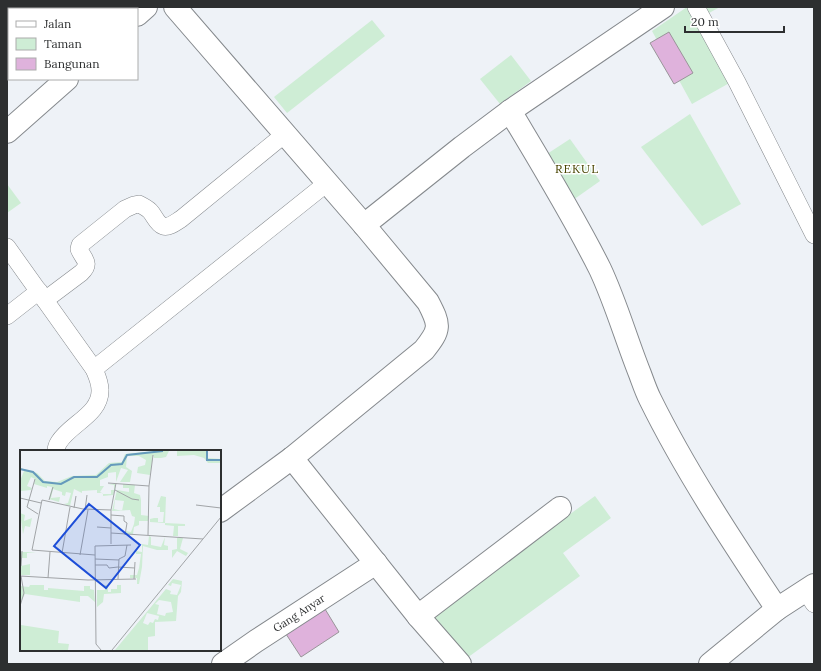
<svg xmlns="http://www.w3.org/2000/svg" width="821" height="671" viewBox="0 0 821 671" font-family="Lora,serif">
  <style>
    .green { fill: #ceedd5 }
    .building { fill: #dfb2dc; stroke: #999599 }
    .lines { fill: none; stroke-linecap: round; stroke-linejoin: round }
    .service-casing { stroke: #85898d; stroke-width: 18 }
    .minor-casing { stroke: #85898d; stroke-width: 24 }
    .service { stroke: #fff; stroke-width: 17 }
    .minor { stroke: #fff; stroke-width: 22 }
    .labels { text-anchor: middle; stroke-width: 3; stroke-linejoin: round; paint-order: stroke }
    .street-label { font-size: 11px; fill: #2d2f30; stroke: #fff }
    .neighbourhood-label { font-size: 12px; letter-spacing: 1px; fill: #484401; stroke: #fff }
    .inset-river { fill: none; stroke: #659abc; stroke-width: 2 }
    .inset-road { fill: none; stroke: #a1a4a7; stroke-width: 1 }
    .view { fill: #1d4ed8; fill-opacity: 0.15; stroke: #1d4ed8; stroke-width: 2 }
    .inset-edge { fill: none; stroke: #2d2f30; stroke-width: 2 }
  </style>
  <rect width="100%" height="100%" fill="#eef2f7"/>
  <!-- green -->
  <g class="green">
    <path d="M7,7h21l1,2h-20v27l-2,2z"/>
    <path d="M687,7h33l-22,12 35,62 -41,23 -40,-73z"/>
    <path d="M372,20l13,16 -98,77 -13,-16z"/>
    <path d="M511,55l20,26 -31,23 -20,-25z"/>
    <path d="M690,114l51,90 -39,22 -61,-79z"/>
    <path d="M570,139l30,42 -27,19 -26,-46z"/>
    <path d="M7,184l14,19 -14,10z"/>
    <path d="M595,496l16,22 -48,35 17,23 -113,82 -35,-44z"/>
  </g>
  <!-- building -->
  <g class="building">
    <path d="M78,7h50l-2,2h-47z"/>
    <path d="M669,32l24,41 -19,11 -24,-41z"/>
    <path d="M325,609l14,23 -38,25 -15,-23z"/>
  </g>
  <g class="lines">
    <defs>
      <g id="service">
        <path d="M696,7l41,75 77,153"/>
        <path d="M7,247l87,122c3,7 6,13 6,21 1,24 -30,34 -41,52 -2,3 -3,6 -3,9"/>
        <path d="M45,300l36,-27c11,-10 2,-14 -2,-24l1,-4 45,-36 9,-4 5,-1c4,2 8,4 11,7 4,4 7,13 13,15 6,2 13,-4 18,-7l104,-85"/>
        <path d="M7,316l32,-25"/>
        <path d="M94,369l233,-186"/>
        <path d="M805,590l9,14"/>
      </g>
      <g id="minor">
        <path d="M175,7l189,218 64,77c12,23 13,27 -4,48l-132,108 -72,53"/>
        <path d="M137,15l9,-8"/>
        <path d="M510,111c31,52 63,104 90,158 16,34 26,70 40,105 3,8 6,17 10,25 36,73 82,142 127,210"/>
        <path d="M7,132l60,-53"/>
        <path d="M364,225l98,-78 48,-36 153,-104"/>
        <path d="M292,458l126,158 42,48"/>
        <path d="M418,616l142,-108"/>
        <path d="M223,664l33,-23 120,-78"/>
        <path d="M710,664l67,-55 37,-24"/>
      </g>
    </defs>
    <!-- service casing -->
    <use href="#service" class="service-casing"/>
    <!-- minor casing -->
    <use href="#minor" class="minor-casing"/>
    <!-- service -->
    <use href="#service" class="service"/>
    <!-- minor -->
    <use href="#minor" class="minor"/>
  </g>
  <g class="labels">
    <!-- street labels -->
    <g class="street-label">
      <text transform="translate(299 613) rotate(-33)" y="4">Gang Anyar</text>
    </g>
    <!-- neighbourhood labels -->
    <g class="neighbourhood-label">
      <text x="577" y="173">REKUL</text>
    </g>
  </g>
  <!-- overview -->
  <g transform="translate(20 450)">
    <rect width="201" height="201" fill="#eef2f7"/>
    <path d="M135,1h14l-3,6 -5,1h-7l-1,-3 -3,20 -13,-2 1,-6 7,-2 1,-5 -7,-4h-12l-1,11 6,4 -2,11h-10l8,-12 -7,-2 -5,14v-10l-8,1v4l-8,3v6h4l-4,6 4,2h7v-4h3v-5l-6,-1h7v6l-2,5 -10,1v-3h-6v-3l-15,1v2l-8,-4 -4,17 -6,-2 4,-1 3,-10 -5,-1 -1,4 -3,-1v-3l-9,-3 -2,9 9,-1 -1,5 -10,-3 3,-12 -5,-1v2l-13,-4 1,-5 -4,-2 -4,9 5,2 -1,2 -10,1 -1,-10 4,-10 -4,-3 17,5 8,8 12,1 15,-6 24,-1 13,-12 13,-1 3,-8zM157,1h31v7l13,1v4h-13l-4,-5 -10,-3 -17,1zM103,34l12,1 -1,8 6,2 1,5v15l8,1 -1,5h-9v4l-5,2 -1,7h-8l1,-3 5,1 3,-8 1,-7 -3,-1 -2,-6 -18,1 5,-21 12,2v-4h-6zM95,50l9,1 -2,10 -8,-2zM141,46l5,1 -1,26 20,1v2h-7v10h-5l1,-10 -9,-1v-2l-15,-1v-3l4,-1h4v4h5l1,-10h-4v-5h-3zM0,63l5,2 -1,6 8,-3 -2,9 -5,-1 -2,8zM129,86l2,1v8l10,2 4,-10 -1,8 4,1v4h-11l-14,-4 -1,21 -3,17h-2v-6h-7v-3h7l2,-7 2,-14h-5v-3l6,1v-8l6,1zM157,88h6l-3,11 8,4 -2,3 -9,-5 -5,7v-8l5,-1zM0,102h16l-9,1v5h-5l-1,8 9,-2v11h-9zM153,129l9,2 -1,11 -3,4 -2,25 -21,1v14l-7,1v13h-33l51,-61 5,2 -1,3 7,1 4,-10 -9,-2 -1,3 -3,-1zM139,150l12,2 2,10 -7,1 -1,3 -8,-2 2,-9 -4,-1zM127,163l12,3 -1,4 -3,-1 -2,4 -3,-1 -2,3 -5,-2zM10,135h14v5h4v-2l36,3v-5h6v3l4,1 1,12 -7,-6h-8v6l-55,-8 -5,9v-17l9,1zM85,135h3v7h3v-3h6v-4h4v8l-17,1 -1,8 -6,5v-17h8zM1,175l38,6 -1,12 11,1 -1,6h-48z" fill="#ceedd5" fill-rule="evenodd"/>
    <path class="inset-river" d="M187,1v9h14M0,19l13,3 10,10 18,2 13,-7h23l14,-12 11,-1 5,-9 36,-4"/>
    <path class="inset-road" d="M15,29l-8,28 11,7M88,33l41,3 4,-31M95,40l17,9 7,1M0,48l21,5M29,50l4,-13M176,55l25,3M54,58l2,-12M65,60l2,-15M91,60l5,-27M91,65l13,1v5l3,2 -2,12M77,77l14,1M91,83l92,6M128,85l1,-49M42,103l8,-46M60,105l8,-45M75,105l-63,-5 10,-50 41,9 28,1v34M75,109l24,1M75,115h12l2,3 9,-1M1,116l1,-15M98,117l17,1M0,126l68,4 48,-1M28,128l2,-26M98,129l1,-20 6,-3 2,-11M114,129l1,-17M0,156l4,-13 -3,-17M81,200l-5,-6 -1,-98 36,-1M92,200l109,-133"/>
    <path class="view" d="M69,54l51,41 -34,43 -52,-42z"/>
    <rect width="201" height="201" class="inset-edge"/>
  </g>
  <!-- border -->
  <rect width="821" height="671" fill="none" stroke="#2d2f30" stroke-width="16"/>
  <!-- legend -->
  <rect x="8" y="8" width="130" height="72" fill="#ffffff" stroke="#abacac"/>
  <rect x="16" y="21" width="20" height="6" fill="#ffffff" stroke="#abacac"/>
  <text x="44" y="28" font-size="12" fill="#2d2f30">Jalan</text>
  <rect x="16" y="38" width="20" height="12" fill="#ceedd5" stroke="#abacac"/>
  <text x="44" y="48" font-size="12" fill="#2d2f30">Taman</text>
  <rect x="16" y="58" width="20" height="12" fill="#dfb2dc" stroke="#abacac"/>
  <text x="44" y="68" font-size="12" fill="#2d2f30">Bangunan</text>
  <!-- scale -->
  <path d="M685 26v6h99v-6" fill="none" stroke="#2d2f30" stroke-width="2"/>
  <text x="691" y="26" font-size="12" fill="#2d2f30" stroke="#ffffff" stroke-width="3" paint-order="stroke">20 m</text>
</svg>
